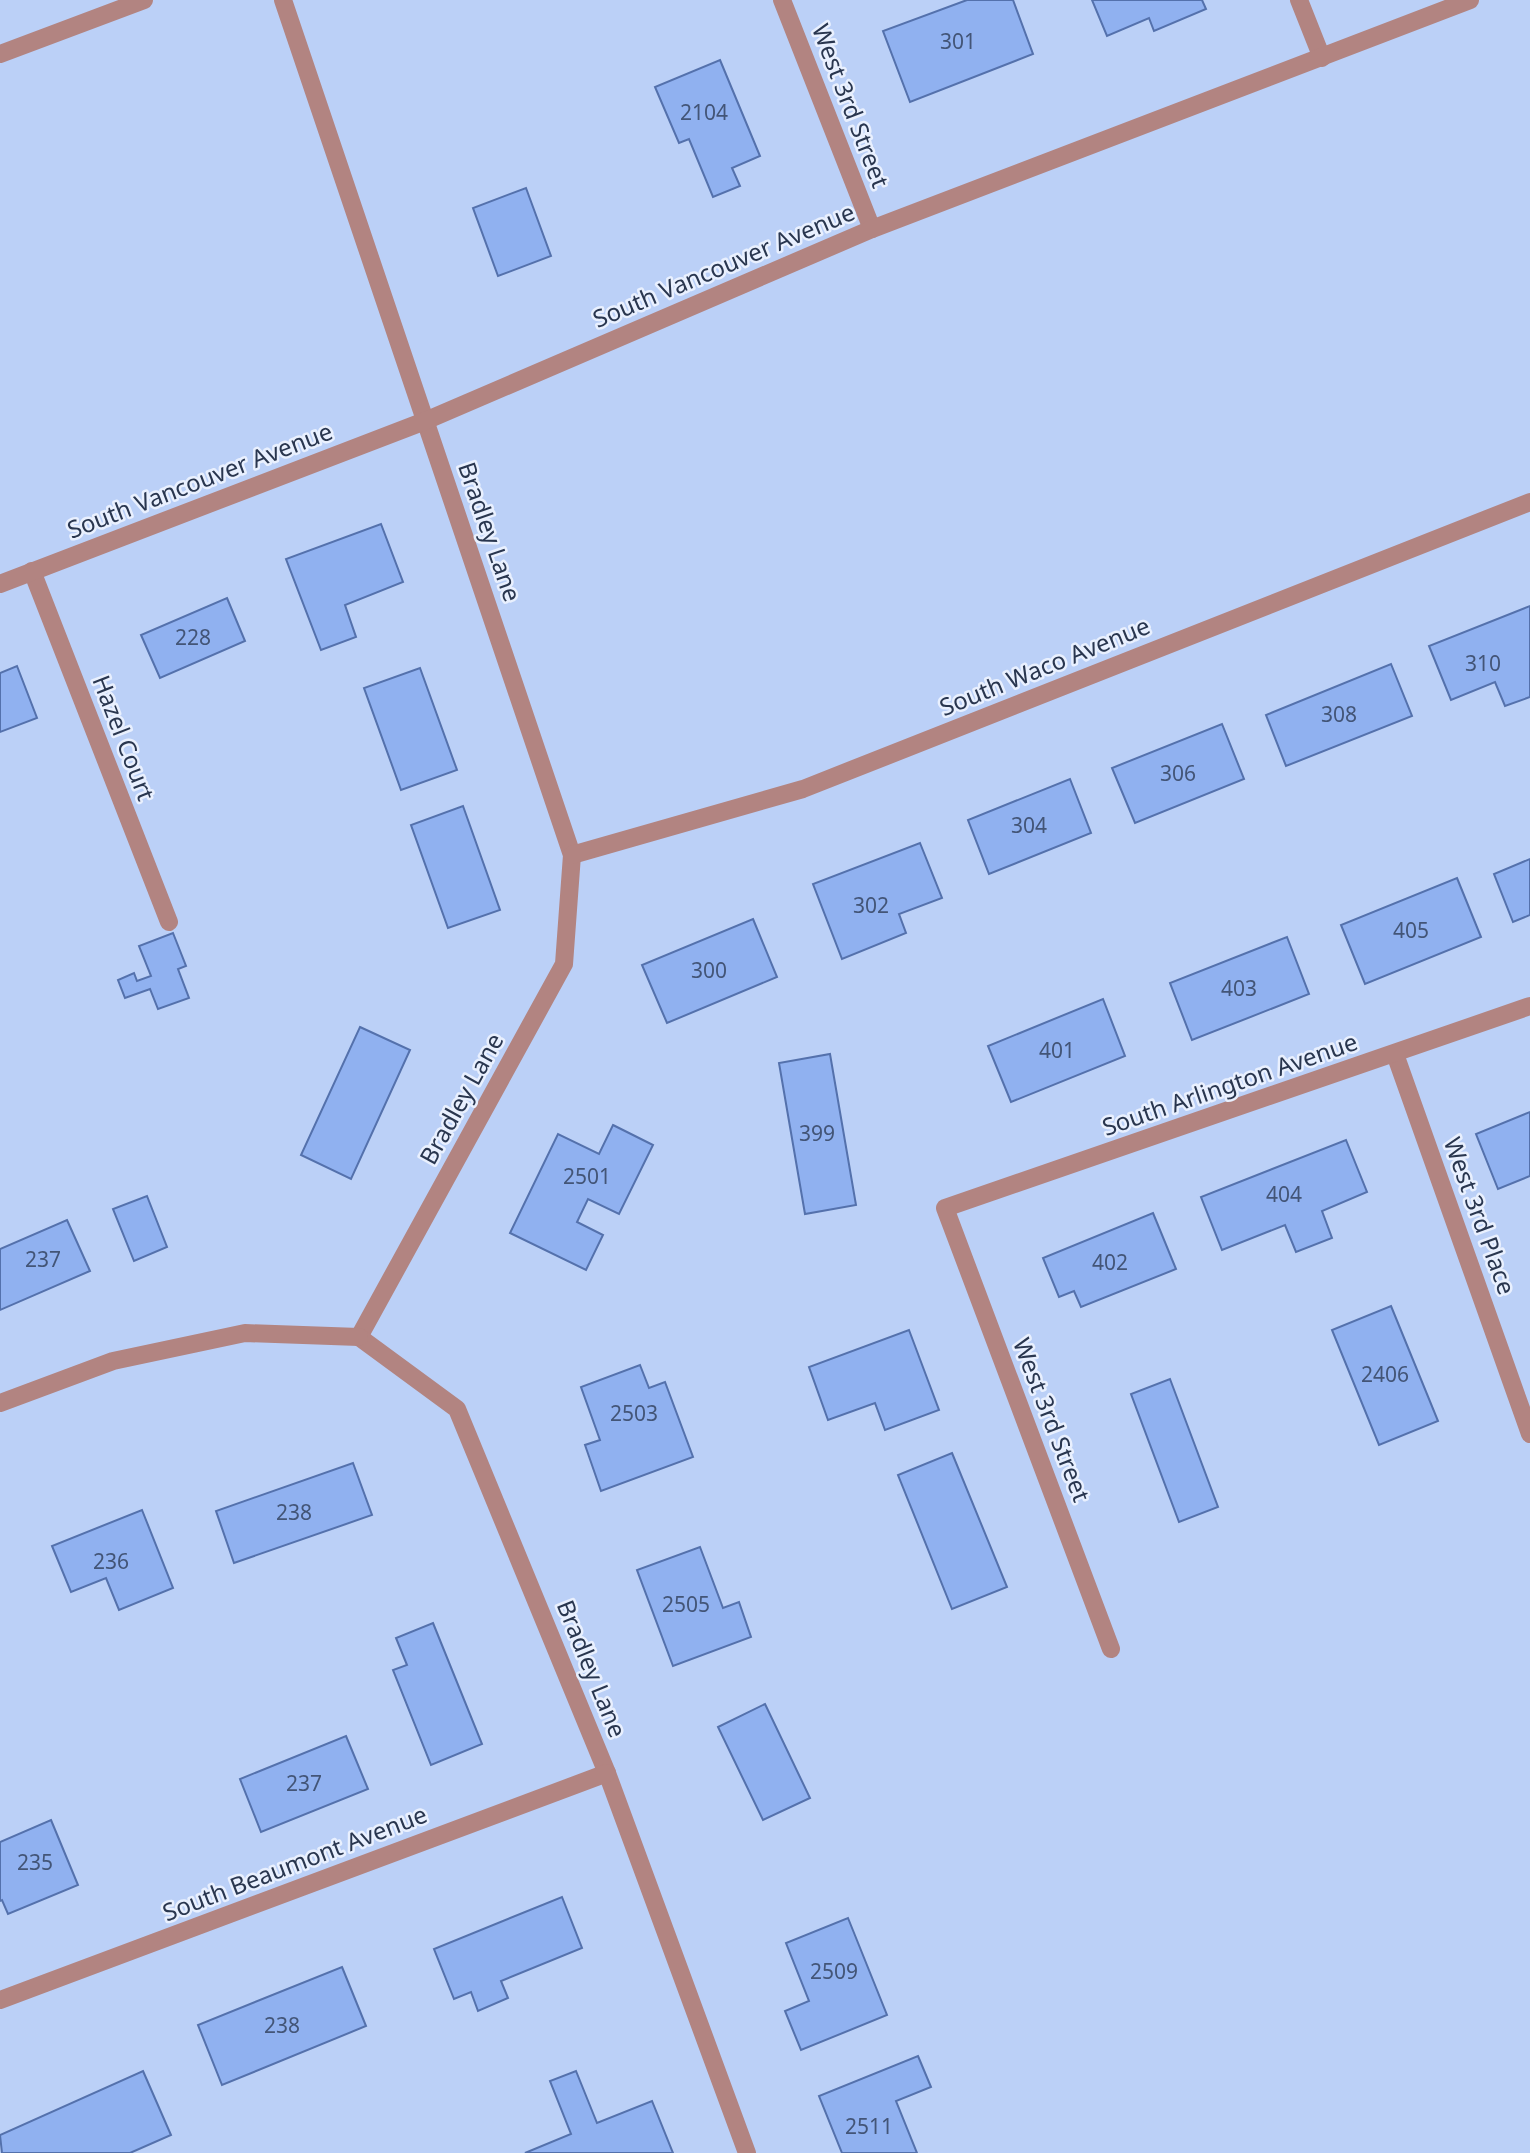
<svg xmlns="http://www.w3.org/2000/svg" width="1530" height="2153" viewBox="0 0 1530 2153" font-family="'Noto Sans',sans-serif">
  <style>
    .building { fill: #90b1f0; stroke: #5471ac; stroke-width: 2 }
    .lines { fill: none; stroke-linecap: round; stroke-linejoin: round }
    .minor { stroke: #b28481; stroke-width: 18 }
    .labels { text-anchor: middle; stroke-width: 5; stroke-linejoin: round; paint-order: stroke }
    .number-label { font-size: 21px; fill: #435577 }
    .street-label { font-size: 24px; fill: #29364f; stroke: #e9f0fe }
  </style>
  <rect width="100%" height="100%" fill="#bbd0f7"/>
  <!-- building -->
  <g class="building">
    <path d="M967,0h46l20,54 -123,48 -27,-71z"/>
    <path d="M1092,0h110l4,9 -52,22 -5,-13 -42,18z"/>
    <path d="M720,60l40,96 -28,12 8,18 -27,11 -24,-58 -10,4 -24,-56z"/>
    <path d="M526,188l25,68 -53,20 -25,-68z"/>
    <path d="M381,524l22,58 -58,23 11,32 -35,13 -35,-91z"/>
    <path d="M227,598l18,43 -85,37 -19,-43z"/>
    <path d="M1530,606v91l-25,9 -10,-24 -44,18 -22,-54z"/>
    <path d="M1391,664l21,52 -126,50 -20,-51z"/>
    <path d="M17,666l20,52 -37,14v-59z"/>
    <path d="M420,668l37,102 -56,20 -37,-102z"/>
    <path d="M1222,724l22,55 -109,44 -23,-55z"/>
    <path d="M1070,779l21,54 -102,41 -21,-54z"/>
    <path d="M463,806l37,104 -52,18 -37,-103z"/>
    <path d="M920,843l22,55 -43,16 7,19 -64,26 -29,-75z"/>
    <path d="M1530,859v56l-17,7 -19,-48z"/>
    <path d="M1457,878l24,59 -116,47 -24,-59z"/>
    <path d="M753,919l24,58 -110,46 -25,-58z"/>
    <path d="M173,933l13,33 -8,3 11,29 -31,11 -8,-20 -25,9 -7,-18 16,-7 3,8 14,-5 -12,-30z"/>
    <path d="M1287,937l22,57 -117,46 -22,-57z"/>
    <path d="M1103,999l22,57 -114,46 -23,-56z"/>
    <path d="M360,1027l50,23 -59,129 -50,-24z"/>
    <path d="M830,1054l26,151 -51,9 -26,-151z"/>
    <path d="M1530,1112v64l-32,13 -22,-55z"/>
    <path d="M613,1125l40,20 -34,69 -31,-15 -11,23 26,13 -17,35 -76,-37 48,-99 41,20z"/>
    <path d="M1346,1140l21,52 -45,19 10,27 -36,14 -11,-27 -63,25 -21,-53z"/>
    <path d="M147,1196l20,51 -33,14 -21,-52z"/>
    <path d="M1153,1213l23,56 -95,38 -7,-16 -15,6 -16,-39z"/>
    <path d="M67,1220l23,51 -90,39v-61z"/>
    <path d="M1391,1306l47,115 -59,24 -47,-115z"/>
    <path d="M909,1330l30,80 -54,20 -10,-27 -47,17 -19,-53z"/>
    <path d="M640,1365l9,23 16,-6 28,75 -92,34 -16,-46 15,-5 -19,-53z"/>
    <path d="M1170,1379l48,128 -39,15 -48,-128z"/>
    <path d="M952,1453l55,134 -55,22 -54,-134z"/>
    <path d="M353,1463l19,52 -138,48 -18,-52z"/>
    <path d="M142,1510l31,78 -54,22 -13,-32 -35,14 -19,-46z"/>
    <path d="M700,1547l23,61 16,-6 12,35 -78,29 -36,-96z"/>
    <path d="M433,1623l49,121 -51,21 -38,-95 14,-5 -11,-27z"/>
    <path d="M765,1704l45,94 -47,22 -45,-93z"/>
    <path d="M346,1736l22,53 -107,43 -21,-53z"/>
    <path d="M51,1820l27,65 -70,29 -6,-14 -2,1v-59z"/>
    <path d="M562,1897l20,51 -81,33 7,17 -30,13 -7,-19 -17,7 -20,-50z"/>
    <path d="M848,1918l39,97 -86,35 -16,-39 24,-10 -23,-58z"/>
    <path d="M342,1967l24,59 -144,59 -24,-60z"/>
    <path d="M918,2056l13,31 -35,14 21,52h-75l-23,-57z"/>
    <path d="M143,2071l28,64 -41,18h-128l-2,-18z"/>
    <path d="M576,2071l21,52 55,-22 21,52h-148l46,-19 -21,-53z"/>
  </g>
  <g class="lines">
    <!-- minor -->
    <g class="minor">
      <path d="M283,0l289,855 -8,109 -205,373"/>
      <path d="M782,0l90,229"/>
      <path d="M1299,0l23,58"/>
      <path d="M0,54l144,-54"/>
      <path d="M32,571l137,351"/>
      <path d="M0,584l425,-163 447,-192 598,-229"/>
      <path d="M572,855l231,-66 727,-287"/>
      <path d="M1395,1054l135,380"/>
      <path d="M359,1337l98,72 150,364 140,380"/>
      <path d="M0,1403l113,-42 132,-28 114,4"/>
      <path d="M1111,1649l-166,-441 585,-202"/>
      <path d="M0,2000l607,-227"/>
    </g>
  </g>
  <g class="labels">
    <!-- number labels -->
    <g class="number-label">
      <text x="958" y="49">301</text>
      <text x="704" y="120">2104</text>
      <text x="193" y="645">228</text>
      <text x="1483" y="671">310</text>
      <text x="1339" y="722">308</text>
      <text x="1178" y="781">306</text>
      <text x="1029" y="833">304</text>
      <text x="871" y="913">302</text>
      <text x="1411" y="938">405</text>
      <text x="709" y="978">300</text>
      <text x="1239" y="996">403</text>
      <text x="1057" y="1058">401</text>
      <text x="817" y="1141">399</text>
      <text x="587" y="1184">2501</text>
      <text x="1284" y="1202">404</text>
      <text x="43" y="1267">237</text>
      <text x="1110" y="1270">402</text>
      <text x="1385" y="1382">2406</text>
      <text x="634" y="1421">2503</text>
      <text x="294" y="1520">238</text>
      <text x="111" y="1569">236</text>
      <text x="686" y="1612">2505</text>
      <text x="304" y="1791">237</text>
      <text x="35" y="1870">235</text>
      <text x="834" y="1979">2509</text>
      <text x="282" y="2033">238</text>
      <text x="869" y="2134">2511</text>
    </g>
    <!-- street labels -->
    <g class="street-label">
      <text transform="translate(850 106) rotate(69)" y="8">West 3rd Street</text>
      <text transform="translate(724 266) rotate(-23)" y="8">South Vancouver Avenue</text>
      <text transform="translate(200 481) rotate(-21)" y="8">South Vancouver Avenue</text>
      <text transform="translate(489 532) rotate(71)" y="8">Bradley Lane</text>
      <text transform="translate(1045 667) rotate(-22)" y="8">South Waco Avenue</text>
      <text transform="translate(123 738) rotate(69)" y="8">Hazel Court</text>
      <text transform="translate(1230 1085) rotate(-19)" y="8">South Arlington Avenue</text>
      <text transform="translate(462 1099) rotate(-61)" y="8">Bradley Lane</text>
      <text transform="translate(1479 1216) rotate(70)" y="8">West 3rd Place</text>
      <text transform="translate(1051 1420) rotate(69)" y="8">West 3rd Street</text>
      <text transform="translate(591 1669) rotate(68)" y="8">Bradley Lane</text>
      <text transform="translate(295 1864) rotate(-21)" y="8">South Beaumont Avenue</text>
    </g>
  </g>
</svg>
